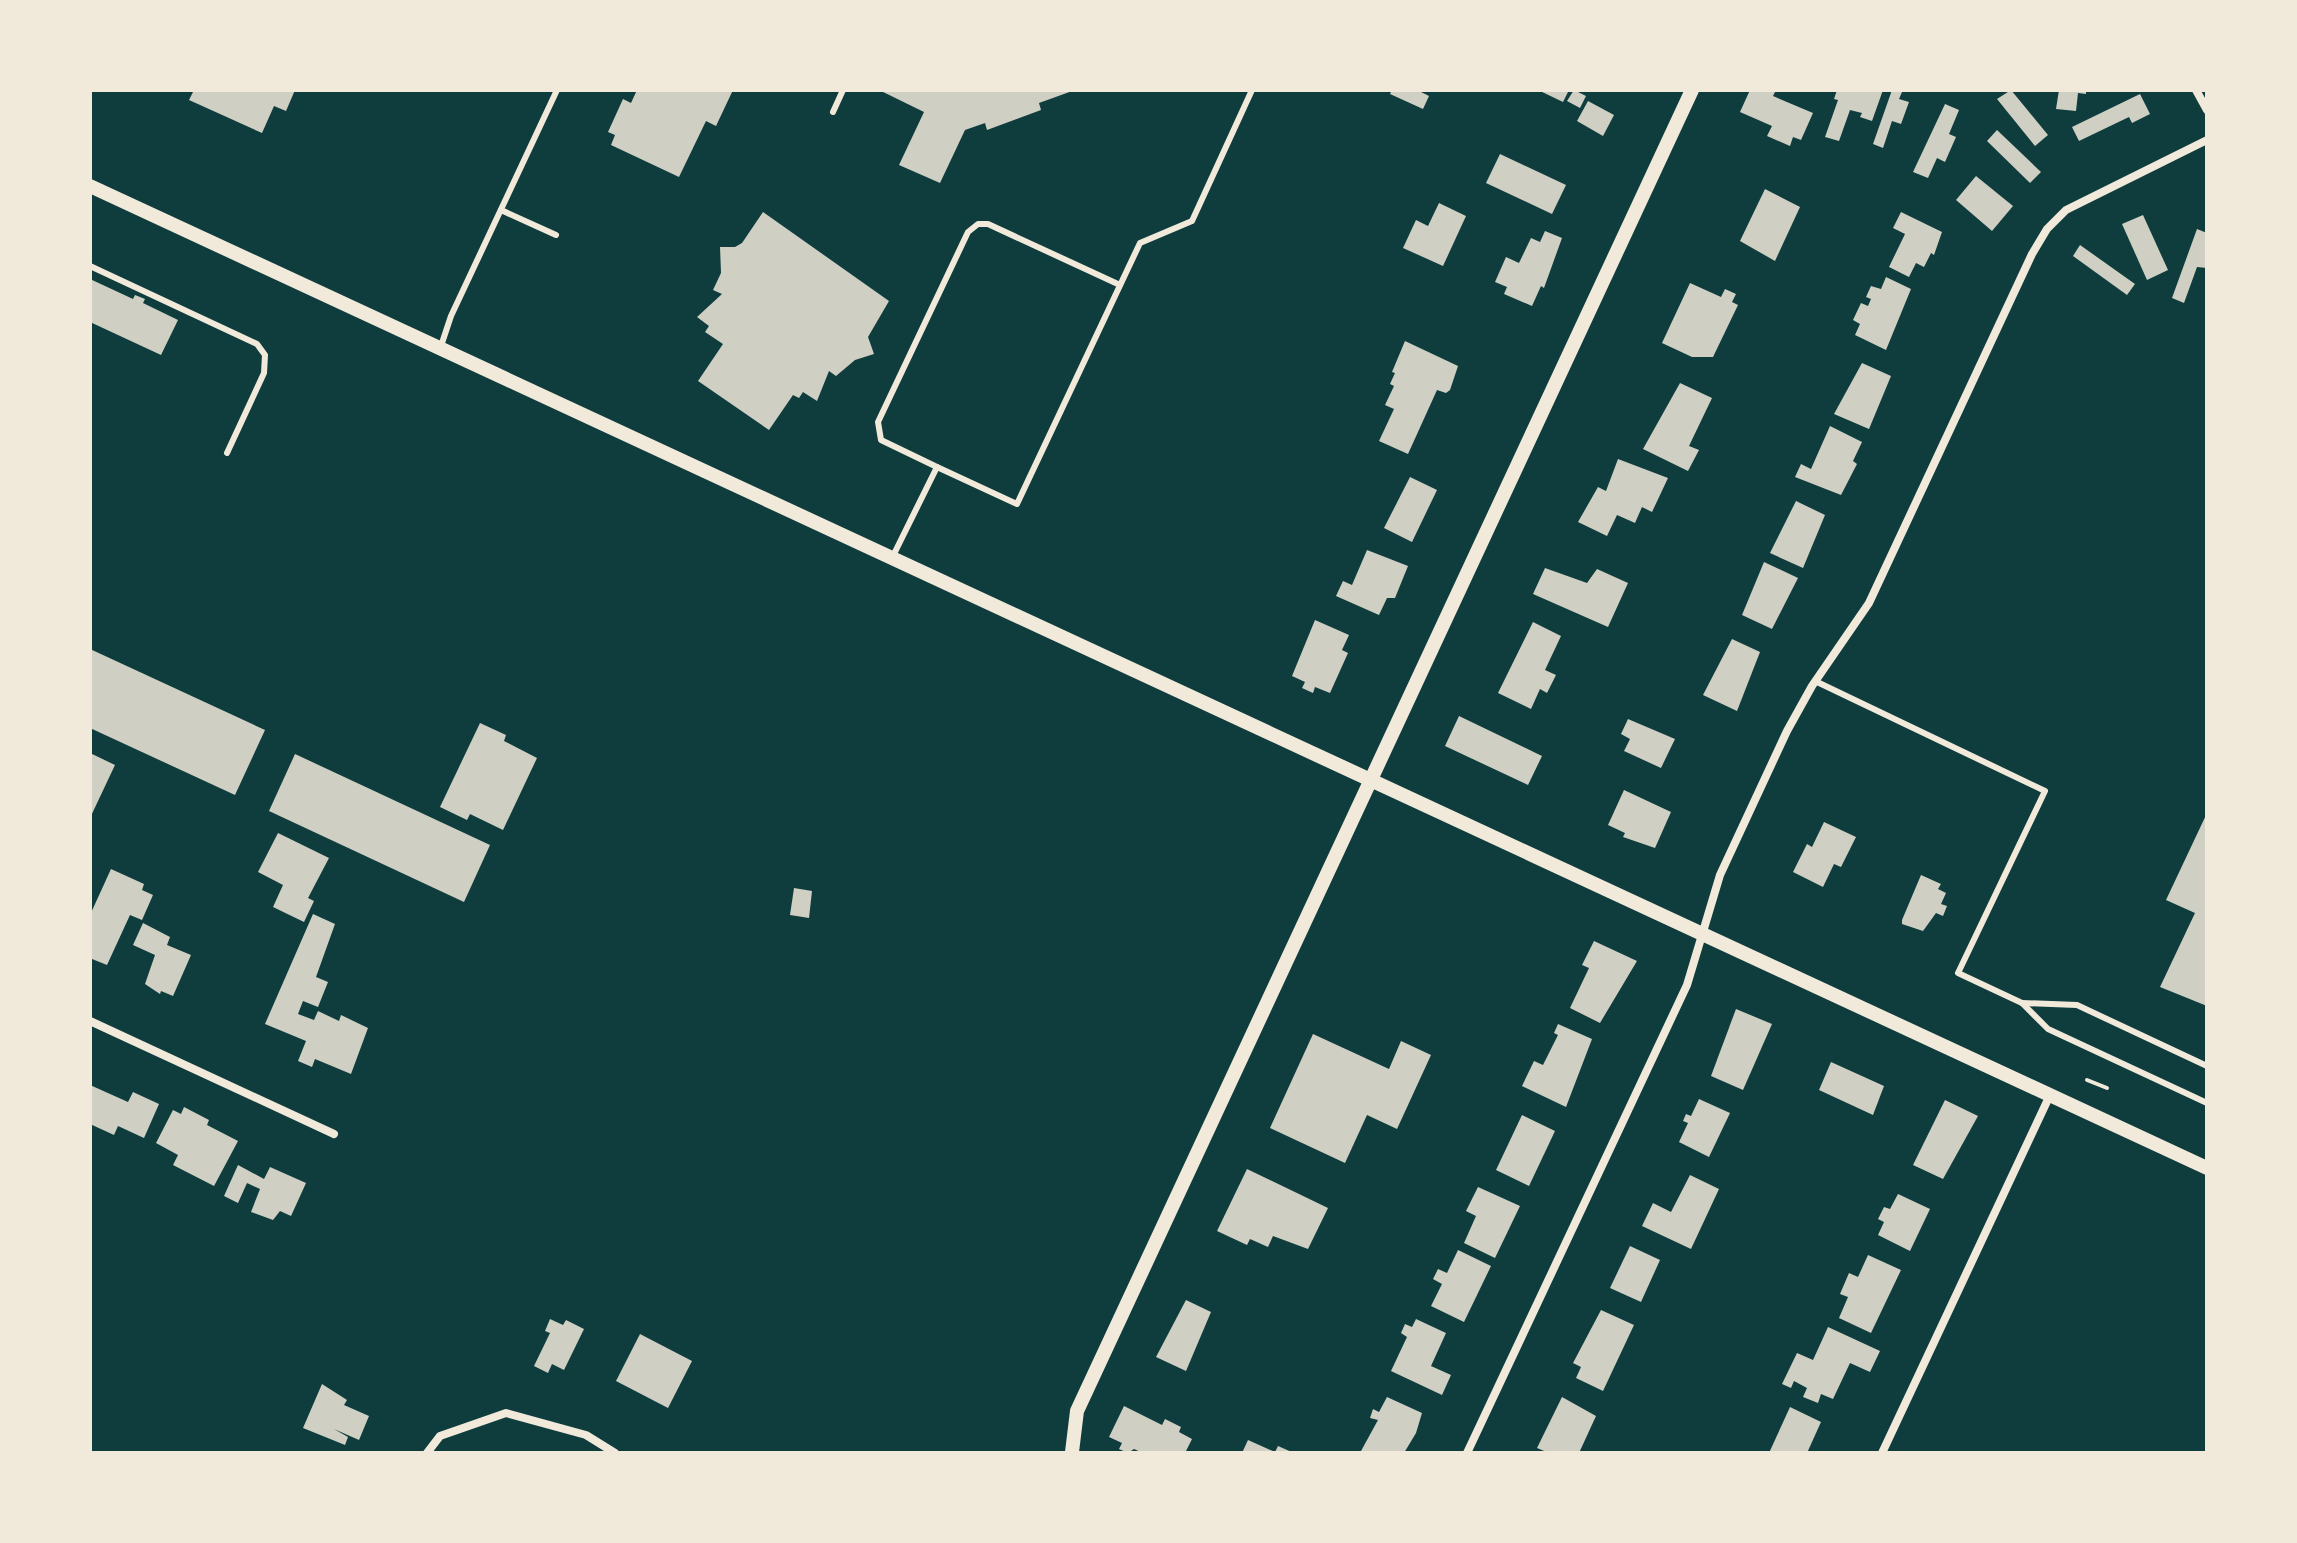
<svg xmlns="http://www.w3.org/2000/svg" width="2297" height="1543" viewBox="0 0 2297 1543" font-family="'Source Serif 4',serif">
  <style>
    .building { fill: #cfcfc3 }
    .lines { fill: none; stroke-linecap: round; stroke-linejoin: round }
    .path { stroke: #f1e9da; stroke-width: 4 }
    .service { stroke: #f1e9da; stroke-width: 6 }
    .minor { stroke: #f1e9da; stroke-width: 8 }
    .tertiary { stroke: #f1e9da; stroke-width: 14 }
  </style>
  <rect width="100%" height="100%" fill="#0f3d3e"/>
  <!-- building -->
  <g class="building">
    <path d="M194,90h101l-9,21 -12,-5 -12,27 -73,-33z"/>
    <path d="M637,90h96l-17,36 -10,-5 -27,56 -68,-32 4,-10 -7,-3 15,-33 8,4z"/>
    <path d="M879,90h196l-36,13 2,7 -54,20 -2,-7 -20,7 -25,53 -41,-18 25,-53z"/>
    <path d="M1392,90h25l12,6 -6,13 -33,-15z"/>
    <path d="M1538,90h31l-6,12z"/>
    <path d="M1574,90l12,6 -6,12 -13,-7z"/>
    <path d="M1750,90h26l-3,6 40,17 -12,27 -8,-3 -3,9 -23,-10 5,-10 -32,-14z"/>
    <path d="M1837,90h46l-11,31 -12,-4 2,-4 -12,-3 -11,31 -14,-4 13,-37 -4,-1z"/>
    <path d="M1892,90l10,2 -3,7 10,3 -8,22 -9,-3 -9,27 -10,-4z"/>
    <path d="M2011,90l37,45 -13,11 -38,-47z"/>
    <path d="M2059,90h27v4l-8,-1 -2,18 -20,-2z"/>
    <path d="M2140,94l10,20 -18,9 -3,-6 -50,24 -7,-14z"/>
    <path d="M1588,101l26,14 -11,21 -26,-15z"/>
    <path d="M1945,104l14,6 -10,24 7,3 -11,25 -8,-4 -9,20 -15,-6z"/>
    <path d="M1997,130l44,42 -11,11 -43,-42z"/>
    <path d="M1500,154l66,31 -14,29 -66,-31z"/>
    <path d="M1976,176l37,30 -21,25 -36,-31z"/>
    <path d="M1765,189l35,18 -25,54 -35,-20z"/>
    <path d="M1439,203l27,13 -23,50 -40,-18 13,-28 12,6z"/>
    <path d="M763,212l126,89 -21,36 6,17 -19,6 -19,16 -7,-5 -12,30 -14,-9 -4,6 -6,-3 -24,35 -71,-49 25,-37 -18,-12 4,-6 -12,-9 25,-23 -9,-4 8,-17 -1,-26h15l7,-4z"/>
    <path d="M1901,212l41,20 -8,23 -3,-2 -7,14 -8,-4 -7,14 -20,-10 16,-33 -12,-6z"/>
    <path d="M2143,215l25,55 -21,10 -25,-56z"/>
    <path d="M2197,229l10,4v35l-10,-1 -13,36 -12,-5z"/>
    <path d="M1545,231l17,7 -18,50 -3,-2 -9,20 -28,-12 3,-7 -12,-5 11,-25 13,6 12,-25 9,4z"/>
    <path d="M2080,245l55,39 -8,11 -54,-39z"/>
    <path d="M1886,277l25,12 -25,61 -31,-15 5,-11 -7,-4 8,-17 7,3 3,-7 -5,-2 5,-11 10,3z"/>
    <path d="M90,279l43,20 2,-4 10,4 -2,4 35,17 -17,35 -71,-33z"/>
    <path d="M1690,283l31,14 4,-8 11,5 -4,8 6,3 -25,52h-21l-30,-14z"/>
    <path d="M1405,341l53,25 -8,24 -4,3 -9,-3 -29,64 -29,-13 15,-32 -9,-4 9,-19 -4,-2 5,-11 -3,-1z"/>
    <path d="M1862,363l29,13 -22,53 -35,-15z"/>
    <path d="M1680,383l32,15 -23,48 10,4 -11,21 -45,-22z"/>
    <path d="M1830,426l32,16 -9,19 4,3 -16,31 -46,-18 6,-13 10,5z"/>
    <path d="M1618,459l50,19 -16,34 -10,-5 -7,16 -18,-8 -10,21 -29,-14 20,-35 8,4z"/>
    <path d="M1410,477l27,13 -25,52 -28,-14z"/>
    <path d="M1796,501l29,14 -22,53 -33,-15z"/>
    <path d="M1367,550l41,16 -13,32h-8l-8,17 -43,-19 7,-15 9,4z"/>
    <path d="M1764,562l34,16 -26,51 -30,-14z"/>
    <path d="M1545,568l42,15 10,-14 31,14 -20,44 -75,-33z"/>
    <path d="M1315,620l34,15 -7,15 6,3 -18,40 -15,-6 -2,6 -11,-5 3,-6 -13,-6z"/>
    <path d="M1533,622l28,14 -16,34 11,5 -9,18 -7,-4 -9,20 -33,-16z"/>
    <path d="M1732,639l28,13 -23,59 -34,-16z"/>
    <path d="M90,649l175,81 -30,65 -145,-67z"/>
    <path d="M1459,716l83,40 -14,29 -83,-39z"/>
    <path d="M1628,719l47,20 -14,29 -37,-17 6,-12 -9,-5z"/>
    <path d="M480,723l26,12 -2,6 33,17 -34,72 -33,-16 -3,6 -27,-13z"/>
    <path d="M90,753l25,12 -25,53z"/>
    <path d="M295,754l195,91 -26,57 -195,-91z"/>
    <path d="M1624,790l47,22 -16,36 -32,-11 2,-4 -17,-8z"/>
    <path d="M2207,813v193l-47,-19 35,-74 -29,-13z"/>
    <path d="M1824,822l32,15 -15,30 -7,-3 -11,23 -30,-15 14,-28 5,3z"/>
    <path d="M278,833l51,25 -21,40 6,3 -10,21 -31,-15 10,-22 -25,-13z"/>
    <path d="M111,869l33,15 -2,6 11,5 -11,25 -12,-5 -23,50 -15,-6 -2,4v-48z"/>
    <path d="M1921,875l20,9 -3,5 8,4 -5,11 6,2 -4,10 -7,-3 -13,18 -21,-7v-4z"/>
    <path d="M794,888l18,3 -3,27 -19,-3z"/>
    <path d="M313,914l22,10 -19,53 12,5 -10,25 -15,-6 -5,13 16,6 4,-9 21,10 2,-6 27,13 -17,46 -36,-15 -3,8 -14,-6 8,-20 -41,-17z"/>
    <path d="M143,923l27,14 -3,8 24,10 -18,41 -12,-5 -1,3 -15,-10 10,-29 -22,-10z"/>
    <path d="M1594,941l43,20 -37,62 -30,-15 19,-40 -7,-3z"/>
    <path d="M1736,1009l36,15 -29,66 -32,-14z"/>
    <path d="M1558,1024l34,15 -26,68 -44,-21 12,-25 9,4 15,-30 -4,-2z"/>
    <path d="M1313,1034l76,35 12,-28 30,14 -34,74 -30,-14 -22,48 -75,-35z"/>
    <path d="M1831,1062l53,24 -11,29 -54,-25z"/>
    <path d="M90,1085l38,17 5,-10 26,12 -15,34 -26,-12 -4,9 -24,-11z"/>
    <path d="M1699,1099l31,14 -21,44 -30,-15 9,-19 -5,-2 3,-7 5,2z"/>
    <path d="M1945,1100l33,16 -35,63 -30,-14z"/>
    <path d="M184,1107l25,13 -2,5 31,16 -24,45 -41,-21 5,-10 -22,-12 17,-33 8,4z"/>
    <path d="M1522,1115l33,16 -26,55 -33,-16z"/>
    <path d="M238,1165l26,14 6,-12 36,16 -15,33 -11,-5 -7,9 -22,-8 9,-23 -13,-6 -9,20 -14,-7z"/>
    <path d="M1247,1169l81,39 -20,41 -35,-13 -5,11 -18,-8 -3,6 -30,-14z"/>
    <path d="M1690,1175l29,14 -28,60 -49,-23 11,-23 18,9z"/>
    <path d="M1478,1187l42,19 -25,52 -31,-15 12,-27 -10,-5z"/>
    <path d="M1898,1194l32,15 -20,42 -32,-16 6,-13 -6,-3 6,-12 6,2z"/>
    <path d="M1630,1246l30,14 -19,42 -31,-14z"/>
    <path d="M1458,1250l33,16 -27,56 -33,-16 11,-22 -9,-5 5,-10 9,4z"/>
    <path d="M1868,1255l33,15 -30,63 -32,-15 9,-21 -8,-3 9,-21 9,4z"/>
    <path d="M1186,1300l25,12 -25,59 -30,-14z"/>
    <path d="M1601,1310l33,15 -31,66 -27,-13 5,-11 -8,-4z"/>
    <path d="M550,1319l13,6 3,-5 18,9 -20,41 -12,-6 -4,9 -14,-7 16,-33 -5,-2z"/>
    <path d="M1416,1319l30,14 -15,33 20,9 -9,20 -51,-24 16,-34 -6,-4 4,-9 7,3z"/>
    <path d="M1828,1327l52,24 -10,21 -20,-9 -17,36 -12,-5 -3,9 -15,-6 4,-9 -13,-7 -3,7 -9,-4 15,-31 16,7z"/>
    <path d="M640,1334l52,27 -24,47 -52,-27z"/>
    <path d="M322,1384l25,16 -3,5 25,11 -10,24 -25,-11 14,8 -3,8 -42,-17z"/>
    <path d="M1387,1397l35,16 -6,20 -12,20h-38l-5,-2 17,-31 -8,-2 3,-9 6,3z"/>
    <path d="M1562,1397l34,19 -17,37h-30l-12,-5z"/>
    <path d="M1124,1406l38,19 3,-6 16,8 -2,5 13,7 -7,14h-42l-9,-4 -6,4 -9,-4 3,-6 -13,-6z"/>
    <path d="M1790,1407l31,15 -14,31h-38z"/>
    <path d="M1248,1440l27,12 3,-6 16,7h-52z"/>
  </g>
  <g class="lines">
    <!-- path -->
    <path class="path" d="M2087,1080l20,8"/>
    <!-- service -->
    <g class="service">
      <path d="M833,112l10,-22"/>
      <path d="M501,210l55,25"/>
      <path d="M90,266l167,78 8,11 -1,18 -37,80"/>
      <path d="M441,346l10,-30 106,-226"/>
      <path d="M937,467l-56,-27 -3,-18 90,-190 10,-8h10l132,61"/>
      <path d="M893,556l44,-89 80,37 123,-261 52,-22 60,-131"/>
      <path d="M1815,681l230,110 -87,182 64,30 26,26 159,74"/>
      <path d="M2022,1003l55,2 130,61"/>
    </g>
    <!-- minor -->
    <g class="minor">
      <path d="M2196,90l11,20"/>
      <path d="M90,1021l244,113"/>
      <path d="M427,1453l13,-17 66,-23 80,22 29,18"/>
      <path d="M1467,1453l220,-468 33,-110 67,-144 25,-45 57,-83 163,-349 15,-25 19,-19 141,-70"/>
      <path d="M1882,1453l168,-358"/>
    </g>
    <!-- tertiary -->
    <g class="tertiary">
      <path d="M90,186l2117,982"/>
      <path d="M1072,1452l5,-41 615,-1321"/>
    </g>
  </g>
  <!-- border -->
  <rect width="2297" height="1543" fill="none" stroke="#f1e9da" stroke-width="184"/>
</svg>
